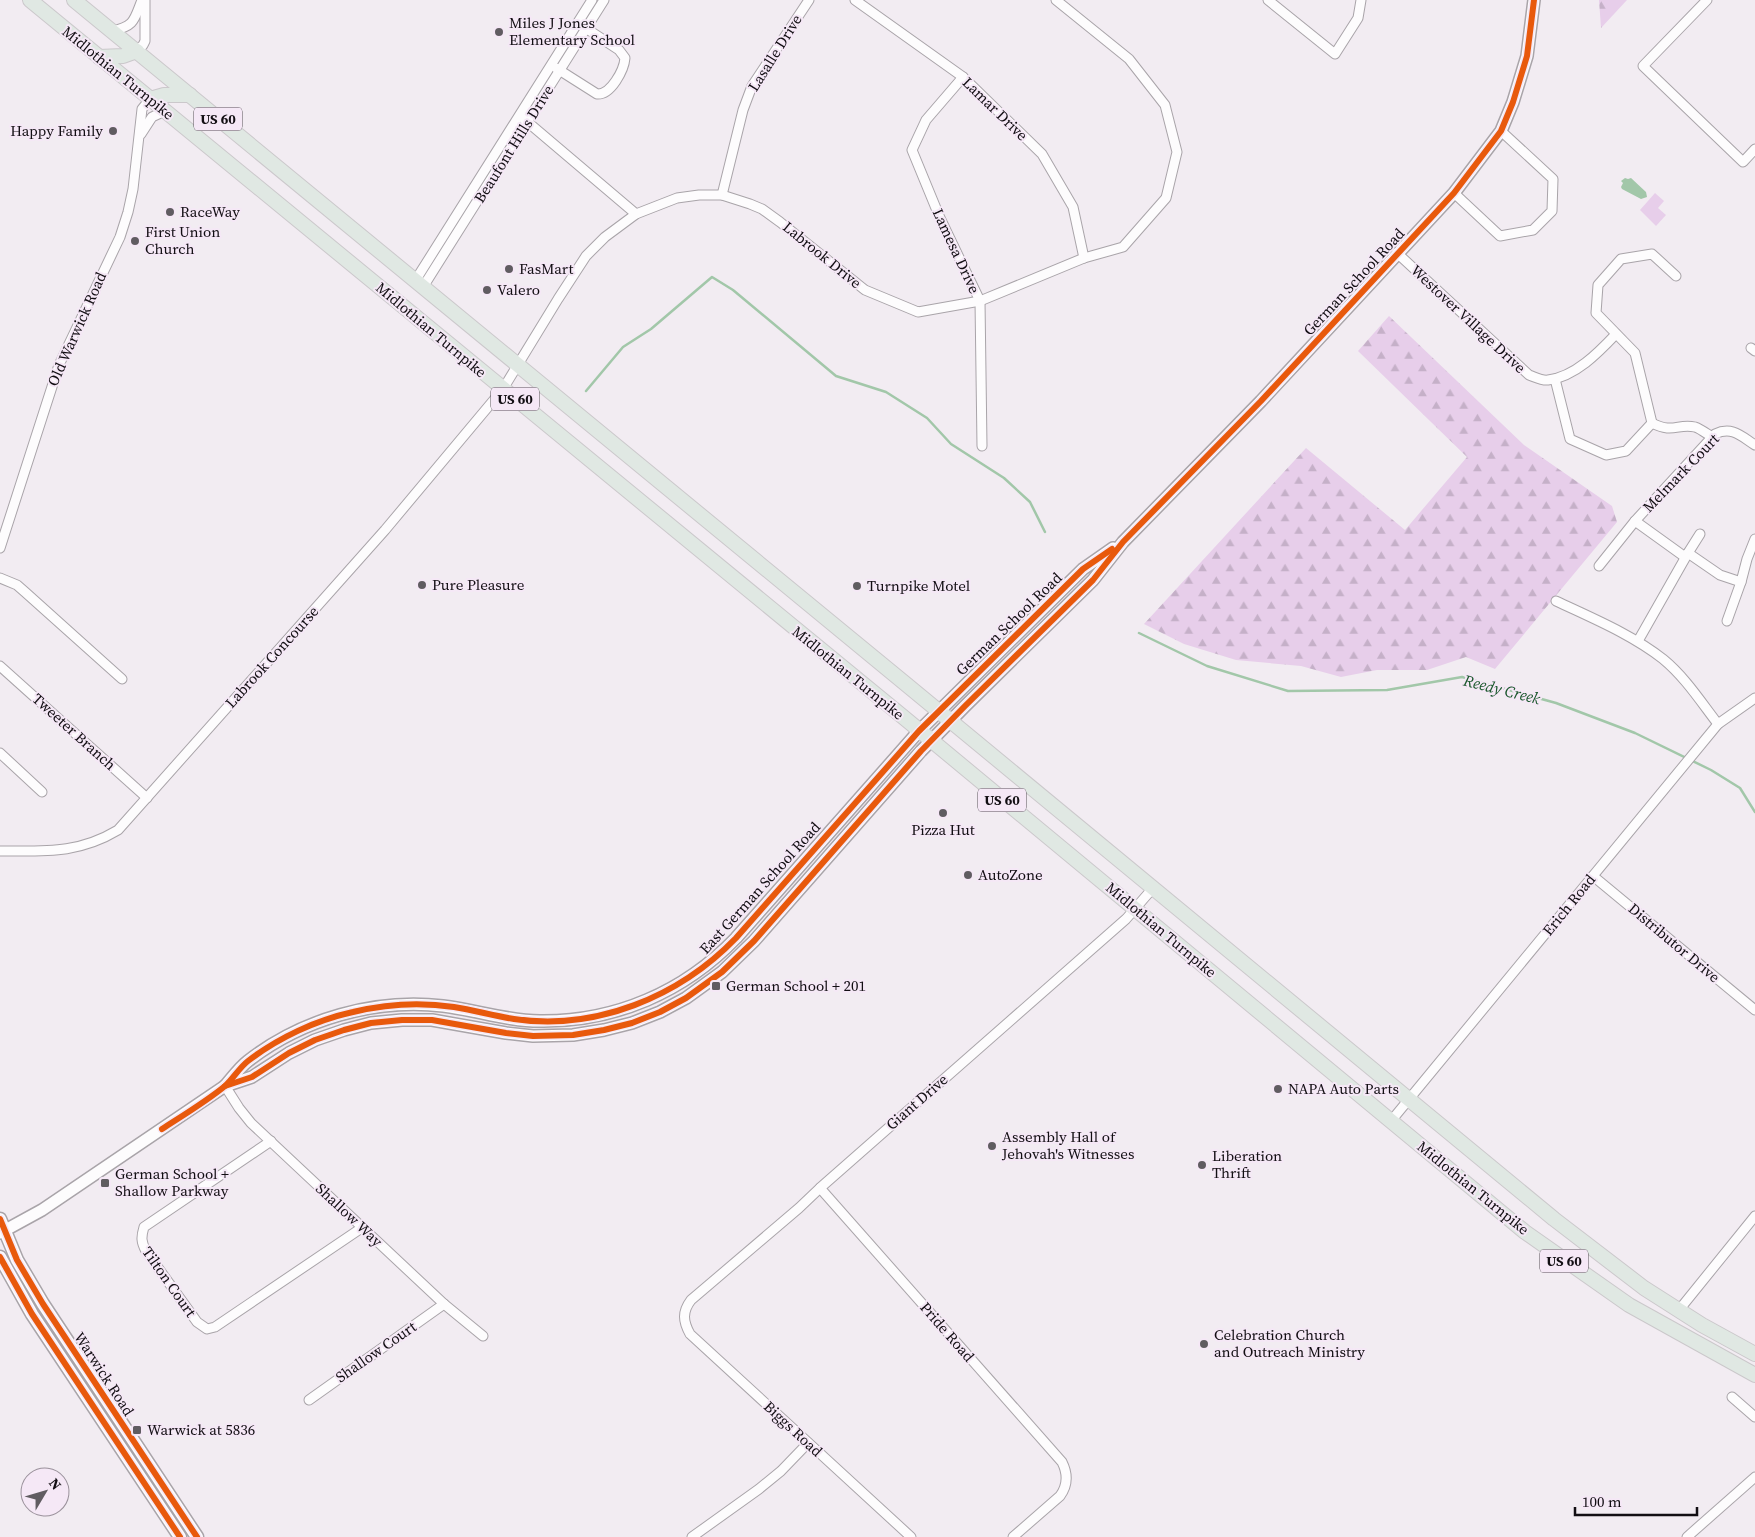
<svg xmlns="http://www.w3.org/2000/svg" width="1755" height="1537" viewBox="0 0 1755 1537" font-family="'Source Serif 4',serif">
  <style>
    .forest { fill: url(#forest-firs) }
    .green { fill: #e7ceea }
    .water { fill: #a2c7a9 }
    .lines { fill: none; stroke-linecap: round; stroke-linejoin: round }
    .stream { stroke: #a2c7a9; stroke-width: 2.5 }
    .minor-casing { stroke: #a9a4a9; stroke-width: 11 }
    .tertiary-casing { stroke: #a9a4a9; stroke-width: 14 }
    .secondary-casing { stroke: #a9a4a9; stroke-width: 15 }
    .primary-casing { stroke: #cbc8cb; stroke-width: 16 }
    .minor { stroke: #fdfcfd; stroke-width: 9 }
    .tertiary { stroke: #fdfcfd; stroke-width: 11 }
    .secondary { stroke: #fdfcfd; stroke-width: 12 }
    .primary { stroke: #e0e8e3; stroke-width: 14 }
    .cycleway-casing { stroke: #f5e8f6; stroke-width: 9 }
    .cycleway { stroke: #e8590c; stroke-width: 6 }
    .poi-dot { fill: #605c61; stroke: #f5e8f6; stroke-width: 2 }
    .labels { text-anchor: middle; stroke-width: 4; stroke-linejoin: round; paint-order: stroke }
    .shield { fill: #f5e8f6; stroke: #564f57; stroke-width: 1 }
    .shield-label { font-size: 14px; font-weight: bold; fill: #120e13 }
    .poi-label { font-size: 15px; fill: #120e13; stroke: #f5e8f6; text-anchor: start }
    .street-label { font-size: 15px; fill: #120e13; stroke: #f5e8f6 }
    .water-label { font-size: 16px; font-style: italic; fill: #1a572c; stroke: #f5e8f6 }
  </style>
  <defs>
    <pattern id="forest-firs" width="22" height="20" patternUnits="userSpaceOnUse" patternTransform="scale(1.25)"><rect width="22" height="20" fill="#e7ceea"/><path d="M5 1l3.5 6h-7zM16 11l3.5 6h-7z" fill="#c5b0c8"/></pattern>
  </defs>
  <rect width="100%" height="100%" fill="#f2ecf2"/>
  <!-- forest -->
  <g class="forest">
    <path d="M1599,0h28l-26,28z"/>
    <path d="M1389,316l135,129 88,61 5,16 -122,147 -29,-12 -39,13h-50l-36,7 -40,-11 -65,-6 -52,-16 -40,-20 162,-176 99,82 62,-73 -109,-106z"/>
  </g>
  <!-- green -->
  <path class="green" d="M1655,193l9,8 -6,7 8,7 -10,11 -16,-16z"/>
  <!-- water -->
  <path class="water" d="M1625,178l3,1 3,-1 15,14 1,5 -6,2 -19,-10 -1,-2 2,-4 -2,-2z"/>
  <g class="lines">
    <!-- stream -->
    <g class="stream">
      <path d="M586,391l37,-44 28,-18 61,-52 21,13 103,86 50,16 41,26 24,26 53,34 26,24 15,30"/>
      <path d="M1139,633l68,33 81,25 99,-1 75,-13 94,26 79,30 76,37 29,18 15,24"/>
    </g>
    <defs>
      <g id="minor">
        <path d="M855,0l108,77 79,77 31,53 11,51"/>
        <path d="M1268,0l67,54 23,-36 3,-18"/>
        <path d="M1707,0l-64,66 100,96 12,-13"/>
        <path d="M112,31c23,-5 22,-11 30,-31"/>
        <path d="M137,51l6,-6 2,-4v-41"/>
        <path d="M556,68l41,26c14,1 27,-24 28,-36l-6,-8 -38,-25"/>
        <path d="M963,77l-37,43 -14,30 28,68 40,83 2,145"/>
        <path d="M524,119l112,95"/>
        <path d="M141,134l11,-17 13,-6"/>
        <path d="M1454,193l46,43 33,-6 19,-19 1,-32 -52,-48"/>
        <path d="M722,195l21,-85 9,-24 57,-86"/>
        <path d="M1397,253l132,122c6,2 13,6 19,5 27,-3 51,-28 68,-46"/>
        <path d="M415,281l177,-281"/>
        <path d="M423,287l181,-287"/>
        <path d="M1751,348l4,3"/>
        <path d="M1555,379l15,60 36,16 20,-4 26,-28 -17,-70 -39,-40 2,-28 23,-26 31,-5 24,22"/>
        <path d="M1652,423c21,11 26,0 43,4 6,2 12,7 17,10"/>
        <path d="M0,548l59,-183 61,-128 8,-25 5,-23 9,-80 8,-10"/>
        <path d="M1688,553l32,22 21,7 6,-23 8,-20"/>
        <path d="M1685,557l-50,-36 80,-87c17,-8 26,2 40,11"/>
        <path d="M1599,566l36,-45"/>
        <path d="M0,578l17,7 8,7 97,87"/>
        <path d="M1556,601c36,17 75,33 107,58 22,18 38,43 55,65"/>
        <path d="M1727,621l14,-39"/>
        <path d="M1638,641l50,-88 12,-19"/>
        <path d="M0,666l147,132"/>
        <path d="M0,753l42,39"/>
        <path d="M0,851c45,0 78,3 118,-21l267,-300 118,-141 55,-90 28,-43 19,-19 31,-23 41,-16 22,-3h23l28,9 12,5 18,13 85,68 53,22 62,-11 104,-43 39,-11 43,-49 11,-46 -12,-47 -36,-46 -73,-59"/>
        <path d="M1593,876l162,134"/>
        <path d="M225,1086l14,22 12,15 193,181 39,32"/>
        <path d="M1391,1121l327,-397 37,-26"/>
        <path d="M271,1141l-127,86c-3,10 -3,15 2,24l51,71 10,7 8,-2 148,-100"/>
        <path d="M820,1188l242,274c6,12 6,23 -2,34l-47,41"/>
        <path d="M1679,1310l76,-94"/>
        <path d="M1732,1397l23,20"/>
        <path d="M309,1400l135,-96"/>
        <path d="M692,1537l67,-48 22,-18 27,-28"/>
        <path d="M911,1537l-221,-203c-7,-13 -8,-22 1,-34l108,-92 21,-20 306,-269 27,-31"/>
        <path d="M1687,1537l68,-60"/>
      </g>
      <g id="tertiary">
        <path d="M225,1086l27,-9 37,-24 26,-13 29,-10 27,-7 31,-3h30l74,13 27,3 40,-1 31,-5 28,-7 28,-11 26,-14 36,-26 32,-31 167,-190 44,-45 128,-126 30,-38 138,-141 193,-208 47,-62 12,-29 14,-46 7,-56"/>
        <path d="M0,1233l42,-23 183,-124c7,-8 14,-18 23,-25 54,-42 127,-63 195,-55 33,4 64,15 97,15 75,1 144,-29 196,-83l183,-207 164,-162 30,-21"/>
      </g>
      <g id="secondary">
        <path d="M0,1219l17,41 26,44 154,233"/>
        <path d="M0,1257l32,57 148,223"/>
      </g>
      <g id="primary">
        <path d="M30,0l872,716 623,516 104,73 126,70"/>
        <path d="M74,0l833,685 647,534 90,69 58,37 53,29"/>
        <path d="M99,57l24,-1 14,-5"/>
        <path d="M150,99l14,-4h26"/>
      </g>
    </defs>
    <!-- minor casing -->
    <use href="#minor" class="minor-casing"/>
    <!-- tertiary casing -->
    <use href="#tertiary" class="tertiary-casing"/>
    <!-- secondary casing -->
    <use href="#secondary" class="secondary-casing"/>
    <!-- primary casing -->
    <use href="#primary" class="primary-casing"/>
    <!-- minor -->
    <use href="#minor" class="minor"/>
    <!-- tertiary -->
    <use href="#tertiary" class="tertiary"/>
    <!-- secondary -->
    <use href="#secondary" class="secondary"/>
    <!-- primary -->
    <use href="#primary" class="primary"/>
    <defs>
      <g id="cycleway">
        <path d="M225,1086l27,-9 37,-24 26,-13 29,-10 27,-7 31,-3h30l74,13 27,3 40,-1 31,-5 28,-7 28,-11 26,-14 36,-26 32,-31 167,-190 44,-45 128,-126 30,-38 138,-141 193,-208 47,-62 12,-29 14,-46 7,-56"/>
        <path d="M162,1129c20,-13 45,-28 63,-43 8,-7 14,-18 23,-25 30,-23 68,-41 105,-49 33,-8 68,-10 101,-5 20,3 40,9 60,12 82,12 165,-22 222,-81l183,-207 164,-162 29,-20"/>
        <path d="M0,1219l17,41 26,44 154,233"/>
        <path d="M0,1257l32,57 148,223"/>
      </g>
    </defs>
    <!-- cycleway casing -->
    <use href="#cycleway" class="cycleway-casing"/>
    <!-- cycleway -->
    <use href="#cycleway" class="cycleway"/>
  </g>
  <!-- markers -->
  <g class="poi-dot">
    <circle cx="499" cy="32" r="5"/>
    <circle cx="113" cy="131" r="5"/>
    <circle cx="170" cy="212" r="5"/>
    <circle cx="135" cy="241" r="5"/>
    <circle cx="509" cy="269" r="5"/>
    <circle cx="487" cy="290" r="5"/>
    <circle cx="422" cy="585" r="5"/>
    <circle cx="857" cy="586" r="5"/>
    <circle cx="943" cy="813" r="5"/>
    <circle cx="968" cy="875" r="5"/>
    <rect x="711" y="981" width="10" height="10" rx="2.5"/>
    <circle cx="1278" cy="1089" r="5"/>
    <circle cx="992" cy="1146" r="5"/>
    <circle cx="1202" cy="1165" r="5"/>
    <rect x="100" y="1178" width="10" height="10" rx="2.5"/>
    <circle cx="1204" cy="1344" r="5"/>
    <rect x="132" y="1425" width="10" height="10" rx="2.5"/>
  </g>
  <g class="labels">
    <!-- shield labels -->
    <g class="shield">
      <rect x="194" y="107.5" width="48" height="23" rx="4"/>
      <rect x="491" y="387.5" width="48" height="23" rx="4"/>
      <rect x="978" y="788.5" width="48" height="23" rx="4"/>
      <rect x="1540" y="1249.5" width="48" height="23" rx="4"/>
    </g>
    <g class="shield-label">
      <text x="218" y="124">US 60</text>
      <text x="515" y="404">US 60</text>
      <text x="1002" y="805">US 60</text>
      <text x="1564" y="1266">US 60</text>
    </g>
    <!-- poi labels -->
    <g class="poi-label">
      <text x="509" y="28">Miles J Jones<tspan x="509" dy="17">Elementary School</tspan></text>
      <text x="103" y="136" text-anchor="end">Happy Family</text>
      <text x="180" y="217">RaceWay</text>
      <text x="145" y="237">First Union<tspan x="145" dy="17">Church</tspan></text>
      <text x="519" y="274">FasMart</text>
      <text x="497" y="295">Valero</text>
      <text x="432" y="590">Pure Pleasure</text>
      <text x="867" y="591">Turnpike Motel</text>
      <text x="943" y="835" text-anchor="middle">Pizza Hut</text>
      <text x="978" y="880">AutoZone</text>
      <text x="726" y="991">German School + 201</text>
      <text x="1288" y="1094">NAPA Auto Parts</text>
      <text x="1002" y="1142">Assembly Hall of<tspan x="1002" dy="17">Jehovah's Witnesses</tspan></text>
      <text x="1212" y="1161">Liberation<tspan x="1212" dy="17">Thrift</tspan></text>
      <text x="115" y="1179">German School +<tspan x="115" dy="17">Shallow Parkway</tspan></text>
      <text x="1214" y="1340">Celebration Church<tspan x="1214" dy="17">and Outreach Ministry</tspan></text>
      <text x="147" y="1435">Warwick at 5836</text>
    </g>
    <!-- street labels -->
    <g class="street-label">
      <text transform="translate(775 53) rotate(-58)" y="5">Lasalle Drive</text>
      <text transform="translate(118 73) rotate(39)" y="5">Midlothian Turnpike</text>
      <text transform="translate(995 109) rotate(44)" y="5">Lamar Drive</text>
      <text transform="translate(514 144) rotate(-58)" y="5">Beaufont Hills Drive</text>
      <text transform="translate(956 251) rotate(65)" y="5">Lamesa Drive</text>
      <text transform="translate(822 255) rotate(39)" y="5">Labrook Drive</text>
      <text transform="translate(1354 282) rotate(-47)" y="5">German School Road</text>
      <text transform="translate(1468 319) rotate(43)" y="5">Westover Village Drive</text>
      <text transform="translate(77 329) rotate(-66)" y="5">Old Warwick Road</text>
      <text transform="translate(431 330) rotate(40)" y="5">Midlothian Turnpike</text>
      <text transform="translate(1681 473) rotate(-46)" y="5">Melmark Court</text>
      <text transform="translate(1009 624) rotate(-44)" y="5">German School Road</text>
      <text transform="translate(272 657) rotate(-48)" y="5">Labrook Concourse</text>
      <text transform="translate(848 673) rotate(39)" y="5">Midlothian Turnpike</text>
      <text transform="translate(74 732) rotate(42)" y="5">Tweeter Branch</text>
      <text transform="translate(760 888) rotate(-48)" y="5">East German School Road</text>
      <text transform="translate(1569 905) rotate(-51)" y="5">Erich Road</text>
      <text transform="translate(1161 930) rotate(40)" y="5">Midlothian Turnpike</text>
      <text transform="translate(1674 943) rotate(40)" y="5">Distributor Drive</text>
      <text transform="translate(917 1102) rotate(-41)" y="5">Giant Drive</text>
      <text transform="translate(1473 1188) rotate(39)" y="5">Midlothian Turnpike</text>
      <text transform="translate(349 1215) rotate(43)" y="5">Shallow Way</text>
      <text transform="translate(169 1282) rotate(55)" y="5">Tilton Court</text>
      <text transform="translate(947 1332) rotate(49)" y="5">Pride Road</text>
      <text transform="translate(376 1352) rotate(-35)" y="5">Shallow Court</text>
      <text transform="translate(104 1374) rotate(57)" y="5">Warwick Road</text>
      <text transform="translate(793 1429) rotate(43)" y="5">Biggs Road</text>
    </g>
    <!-- water labels -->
    <g class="water-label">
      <text transform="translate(1502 689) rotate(14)" y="6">Reedy Creek</text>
    </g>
  </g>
  <!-- north arrow -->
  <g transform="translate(45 1492) rotate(52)"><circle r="24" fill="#f5e8f6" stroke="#9a919b"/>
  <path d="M0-4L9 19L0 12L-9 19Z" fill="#605c61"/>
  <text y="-8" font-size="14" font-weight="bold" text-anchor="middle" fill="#120e13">N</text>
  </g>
  <!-- scale -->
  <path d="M1575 1507v8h122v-8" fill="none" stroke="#120e13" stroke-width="2.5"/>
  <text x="1582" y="1507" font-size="15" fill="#120e13" stroke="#f5e8f6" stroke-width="4" paint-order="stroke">100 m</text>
</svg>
